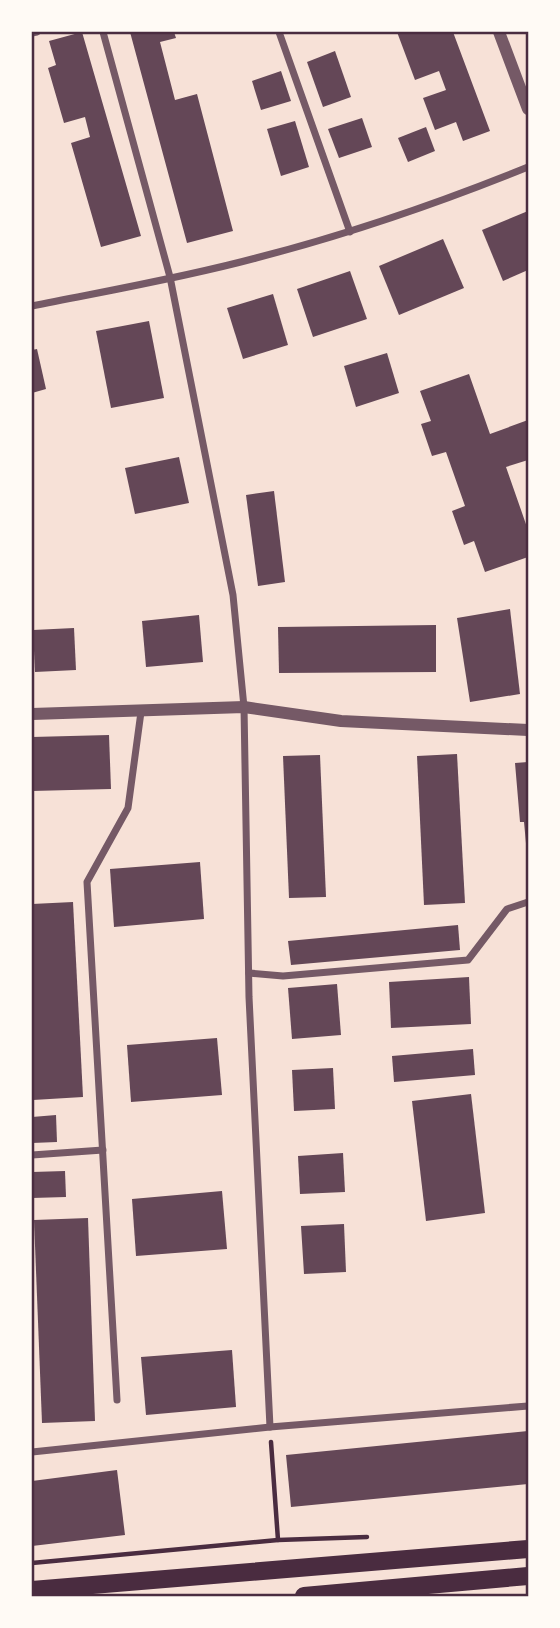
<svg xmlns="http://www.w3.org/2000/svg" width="560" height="1628" viewBox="0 0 560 1628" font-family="Ubuntu,sans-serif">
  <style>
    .building { fill: #644757 }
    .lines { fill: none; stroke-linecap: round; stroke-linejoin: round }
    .path { stroke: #4a2c40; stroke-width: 4.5 }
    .minor { stroke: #755966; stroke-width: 7 }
    .tertiary { stroke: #755966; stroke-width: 12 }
    .primary { stroke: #4a2c40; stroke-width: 18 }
    .neatline { fill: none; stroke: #4a2c40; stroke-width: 2.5 }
  </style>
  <rect width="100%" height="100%" fill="#f7e1d7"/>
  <!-- building -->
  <g class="building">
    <path d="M82,32l59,204 -40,11 -30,-104 19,-6 -5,-20 -21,6 -16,-55 8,-3 -7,-24z"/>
    <path d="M130,32h44l2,6 -16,4 15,58 22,-6 36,137 -46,12z"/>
    <path d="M397,32h56l37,99 -27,10 -7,-19 -21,8 -12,-32 23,-8 -7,-19 -24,9z"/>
    <path d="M335,51l16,46 -28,10 -16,-45z"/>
    <path d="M281,71l10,30 -30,9 -9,-29z"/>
    <path d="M362,118l10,29 -33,11 -11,-29z"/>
    <path d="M295,121l14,46 -28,9 -14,-47z"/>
    <path d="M426,127l9,24 -27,11 -10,-24z"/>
    <path d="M528,211v59l-25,11 -21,-51z"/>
    <path d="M443,239l21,49 -65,27 -20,-49z"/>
    <path d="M350,271l17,48 -54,18 -16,-48z"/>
    <path d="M273,294l15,51 -45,14 -16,-51z"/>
    <path d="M149,321l15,77 -53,10 -15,-77z"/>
    <path d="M37,349l9,40 -14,4v-43z"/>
    <path d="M387,353l12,40 -43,14 -12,-41z"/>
    <path d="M469,374l21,60 38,-14v40l-22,7 22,63v27l-43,15 -11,-31 -10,4 -12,-34 13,-5 -19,-54 -14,4 -11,-32 10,-3 -11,-30z"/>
    <path d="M179,457l10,46 -54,11 -10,-46z"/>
    <path d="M274,491l11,91 -27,4 -12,-91z"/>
    <path d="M510,609l10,85 -50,8 -13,-84z"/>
    <path d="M199,615l4,47 -57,5 -4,-46z"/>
    <path d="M436,625v47l-157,1 -1,-46z"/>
    <path d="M74,628l2,42 -41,2 -2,-42z"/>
    <path d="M109,735l2,54 -79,2v-54z"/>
    <path d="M457,754l8,149 -41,2 -7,-149z"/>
    <path d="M320,755l6,142 -37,1 -6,-142z"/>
    <path d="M528,762v92h-1l-3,-32h-4l-5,-59z"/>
    <path d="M200,862l4,57 -90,8 -4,-58z"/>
    <path d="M73,902l10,195 -50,3 -1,-196z"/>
    <path d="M458,925l2,25 -169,15 -3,-24z"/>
    <path d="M469,977l2,47 -80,4 -2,-46z"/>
    <path d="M337,984l4,51 -49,4 -4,-51z"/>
    <path d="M217,1038l5,57 -91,7 -4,-57z"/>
    <path d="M473,1049l2,26 -81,7 -2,-26z"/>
    <path d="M333,1068l2,41 -41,2 -2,-41z"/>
    <path d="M471,1094l14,119 -59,8 -14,-120z"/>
    <path d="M56,1115l1,27 -25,1v-26z"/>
    <path d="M343,1153l2,39 -45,2 -2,-38z"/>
    <path d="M65,1171l1,26 -34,1v-26z"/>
    <path d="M222,1191l5,58 -91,7 -4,-57z"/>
    <path d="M88,1218l7,203 -53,2 -8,-203z"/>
    <path d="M344,1224l2,48 -42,2 -3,-48z"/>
    <path d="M232,1350l4,57 -90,8 -5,-58z"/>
    <path d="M528,1431v53l-237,23 -5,-52z"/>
    <path d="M117,1470l8,65 -93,11v-65z"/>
  </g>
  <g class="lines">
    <!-- path -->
    <g class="path">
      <path d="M271,1442l7,98"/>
      <path d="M32,1563l246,-23 89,-3"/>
    </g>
    <!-- minor -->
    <g class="minor">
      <path d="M103,32l67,245 63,318 11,112 5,290 21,430"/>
      <path d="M279,32l71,200"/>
      <path d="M32,33l5,-1"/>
      <path d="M32,306c74,-15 150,-28 224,-48 93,-24 183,-55 272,-91"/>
      <path d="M249,973l34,3 185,-16 39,-51 21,-7"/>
      <path d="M32,1155l71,-5"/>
      <path d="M117,1400l-30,-518 41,-74 13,-96"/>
      <path d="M32,1452l238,-25 258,-21"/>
    </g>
    <!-- tertiary -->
    <g class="tertiary">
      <path d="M499,32l29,77"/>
      <path d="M32,714l212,-7 97,14 187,9"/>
    </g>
    <!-- primary -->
    <g class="primary">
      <path d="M32,1590l496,-41"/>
      <path d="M304,1596l224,-20"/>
    </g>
  </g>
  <!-- border -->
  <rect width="560" height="1628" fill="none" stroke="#fffaf5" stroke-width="66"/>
  <rect x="33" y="33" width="494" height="1562" class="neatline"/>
</svg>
